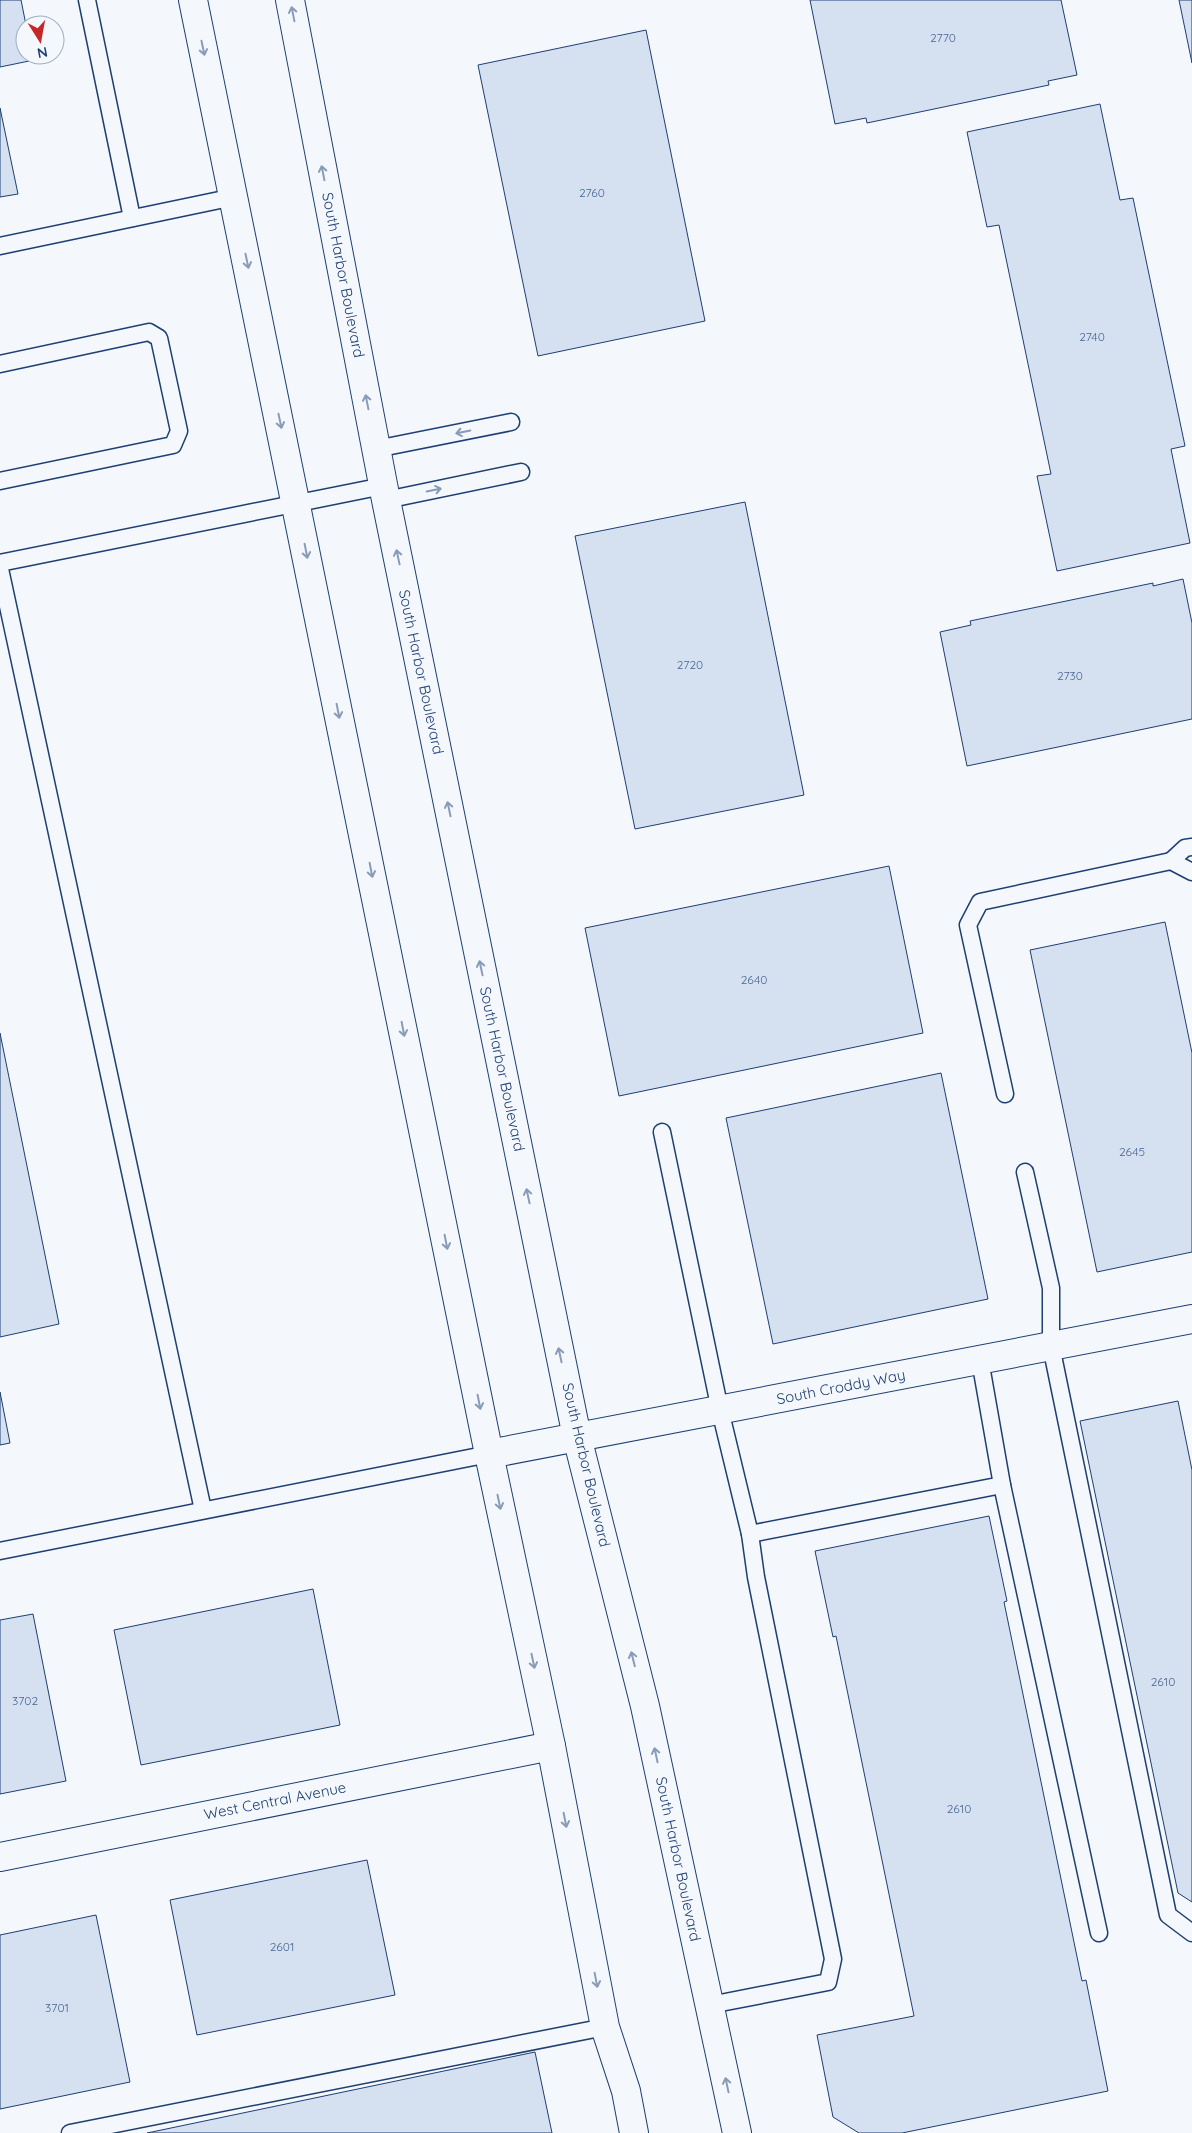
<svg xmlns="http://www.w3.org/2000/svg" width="1192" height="2133" viewBox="0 0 1192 2133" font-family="Quicksand,sans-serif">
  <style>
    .building { fill: #d5e0f0; stroke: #1d3f73 }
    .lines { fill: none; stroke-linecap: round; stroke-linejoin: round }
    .lane-casing { stroke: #1d3f73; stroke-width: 19 }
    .street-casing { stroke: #1d3f73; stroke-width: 30 }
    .primary-casing { stroke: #1d3f73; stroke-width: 30 }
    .lane { stroke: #f4f7fb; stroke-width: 16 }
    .street { stroke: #f4f7fb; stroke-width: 28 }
    .primary { stroke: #f4f7fb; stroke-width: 28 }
    .oneway { stroke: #889bb7 }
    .labels { text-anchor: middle; stroke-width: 4; stroke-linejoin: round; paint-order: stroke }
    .number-label { font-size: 12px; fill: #4b6792 }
    .street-label { font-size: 15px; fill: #1d3f73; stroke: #f4f7fb }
  </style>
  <rect width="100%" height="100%" fill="#f4f7fb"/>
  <!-- building -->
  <g class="building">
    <path d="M0,0h21l5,25 -1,30h8l1,5 -34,7z"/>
    <path d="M810,0h251l16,75 -29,6 1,4 -182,38 -1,-5 -31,6z"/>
    <path d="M1179,0h13v63z"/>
    <path d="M646,30l59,291 -167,35 -60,-291z"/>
    <path d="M1100,104l20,96 13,-2 52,248 -14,3 19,94 -133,28 -20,-95 14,-2 -52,-249 -12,2 -20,-95z"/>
    <path d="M0,108l18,86 -18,3z"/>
    <path d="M745,502l59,293 -169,34 -60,-293z"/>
    <path d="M1183,579l9,44v96l-225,47 -27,-134 31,-7 -1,-4 183,-38v3z"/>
    <path d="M889,866l34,167 -304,63 -34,-168z"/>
    <path d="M1165,922l27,131v199l-95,20 -67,-322z"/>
    <path d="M0,1033l59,291 -59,13z"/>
    <path d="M941,1073l47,226 -215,45 -47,-226z"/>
    <path d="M0,1392l10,51 -10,2z"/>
    <path d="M1178,1401l14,69v432l-14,-9 -98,-472z"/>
    <path d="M989,1516l18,85 -3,1 78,379 4,-1 22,111 -206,42h-43l-26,-16 -16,-82 97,-19 -78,-380 -3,1 -18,-86z"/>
    <path d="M313,1589l27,136 -199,40 -27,-135z"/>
    <path d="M33,1614l33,167 -66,13v-174z"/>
    <path d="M367,1860l28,135 -198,40 -27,-135z"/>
    <path d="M96,1915l34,167 -130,27v-174z"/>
    <path d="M535,2052l17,81h-405z"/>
  </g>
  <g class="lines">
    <defs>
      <g id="lane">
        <path d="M87,0l45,218"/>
        <path d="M0,246l234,-49"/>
        <path d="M0,364l149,-32 10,6 20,93 -6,14 -173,36"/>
        <path d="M376,449l135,-27"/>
        <path d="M386,500l135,-28"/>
        <path d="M0,563l383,-77"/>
        <path d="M0,569l203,941"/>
        <path d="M1171,861l14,-13 7,-1"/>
        <path d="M1005,1094l-37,-169 12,-23 191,-41 21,11"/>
        <path d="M662,1132l58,278 30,124"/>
        <path d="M1025,1172l26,116v58l117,569 24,18"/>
        <path d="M1002,1485l97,448"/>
        <path d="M0,1551l489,-97"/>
        <path d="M710,2005l118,-23 5,-23 -77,-382 -6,-43 252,-49 -22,-125"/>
        <path d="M70,2133l535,-106"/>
      </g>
      <g id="street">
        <path d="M489,1454l703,-135"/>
        <path d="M0,1857l551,-111"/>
      </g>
      <g id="primary">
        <path d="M193,0l296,1454 62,292 54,281 21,64 8,42"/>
        <path d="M290,0l96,500 191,937 68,269 92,427"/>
      </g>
    </defs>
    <!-- lane casing -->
    <use href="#lane" class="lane-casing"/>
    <!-- street casing -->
    <use href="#street" class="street-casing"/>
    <!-- primary casing -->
    <use href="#primary" class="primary-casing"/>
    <!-- lane -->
    <use href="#lane" class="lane"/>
    <!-- street -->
    <use href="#street" class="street"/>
    <!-- primary -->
    <use href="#primary" class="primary"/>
  </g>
  <!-- one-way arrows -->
  <defs><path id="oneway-shaft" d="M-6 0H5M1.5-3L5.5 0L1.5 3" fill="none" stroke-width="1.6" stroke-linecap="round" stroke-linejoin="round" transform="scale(1.25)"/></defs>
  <g class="oneway">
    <use href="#oneway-shaft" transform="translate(293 14) rotate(-101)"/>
    <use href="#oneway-shaft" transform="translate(203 48) rotate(78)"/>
    <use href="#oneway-shaft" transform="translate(323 173) rotate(-101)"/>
    <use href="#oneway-shaft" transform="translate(247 261) rotate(78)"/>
    <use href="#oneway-shaft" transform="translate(367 402) rotate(-101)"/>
    <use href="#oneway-shaft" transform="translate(280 421) rotate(78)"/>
    <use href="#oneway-shaft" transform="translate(463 432) rotate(168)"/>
    <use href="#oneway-shaft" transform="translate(434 490) rotate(-12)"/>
    <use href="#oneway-shaft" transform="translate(306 551) rotate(79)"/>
    <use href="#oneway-shaft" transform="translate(398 557) rotate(-102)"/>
    <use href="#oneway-shaft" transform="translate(338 711) rotate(79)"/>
    <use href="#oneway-shaft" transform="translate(449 809) rotate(-102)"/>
    <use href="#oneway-shaft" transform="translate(371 870) rotate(79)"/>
    <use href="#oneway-shaft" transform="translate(481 968) rotate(-102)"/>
    <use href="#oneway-shaft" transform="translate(403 1029) rotate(79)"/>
    <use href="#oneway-shaft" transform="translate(528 1196) rotate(-102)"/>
    <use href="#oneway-shaft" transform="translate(446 1242) rotate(79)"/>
    <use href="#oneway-shaft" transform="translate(560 1355) rotate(-102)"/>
    <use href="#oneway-shaft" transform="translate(479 1402) rotate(79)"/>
    <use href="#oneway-shaft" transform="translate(499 1502) rotate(78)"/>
    <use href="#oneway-shaft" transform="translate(633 1659) rotate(-104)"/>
    <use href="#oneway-shaft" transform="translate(533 1661) rotate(78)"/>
    <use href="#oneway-shaft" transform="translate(656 1755) rotate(-102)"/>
    <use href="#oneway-shaft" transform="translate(565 1820) rotate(79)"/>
    <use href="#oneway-shaft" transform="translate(596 1980) rotate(79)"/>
    <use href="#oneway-shaft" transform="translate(727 2085) rotate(-102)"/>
  </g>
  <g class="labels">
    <!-- number labels -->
    <g class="number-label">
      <text x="943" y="42">2770</text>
      <text x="592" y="197">2760</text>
      <text x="1092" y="341">2740</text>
      <text x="690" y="669">2720</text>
      <text x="1070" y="680">2730</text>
      <text x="754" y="984">2640</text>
      <text x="1132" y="1156">2645</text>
      <text x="1163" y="1686">2610</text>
      <text x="25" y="1705">3702</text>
      <text x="959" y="1813">2610</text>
      <text x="282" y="1951">2601</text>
      <text x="57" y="2012">3701</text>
    </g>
    <!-- street labels -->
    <g class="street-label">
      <text transform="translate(343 275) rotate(79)" y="5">South Harbor Boulevard</text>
      <text transform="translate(421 672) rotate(78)" y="5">South Harbor Boulevard</text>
      <text transform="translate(502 1069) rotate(78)" y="5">South Harbor Boulevard</text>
      <text transform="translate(841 1387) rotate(-11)" y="5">South Croddy Way</text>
      <text transform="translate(586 1465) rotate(77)" y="5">South Harbor Boulevard</text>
      <text transform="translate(275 1801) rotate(-11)" y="5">West Central Avenue</text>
      <text transform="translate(678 1859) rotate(78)" y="5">South Harbor Boulevard</text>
    </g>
  </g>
  <!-- north arrow -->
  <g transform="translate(40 40) rotate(169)"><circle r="24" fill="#f4f7fb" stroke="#9eadc5"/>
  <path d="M0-4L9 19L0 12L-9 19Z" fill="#c62828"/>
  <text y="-8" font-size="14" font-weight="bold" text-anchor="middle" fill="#1d3f73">N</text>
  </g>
</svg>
